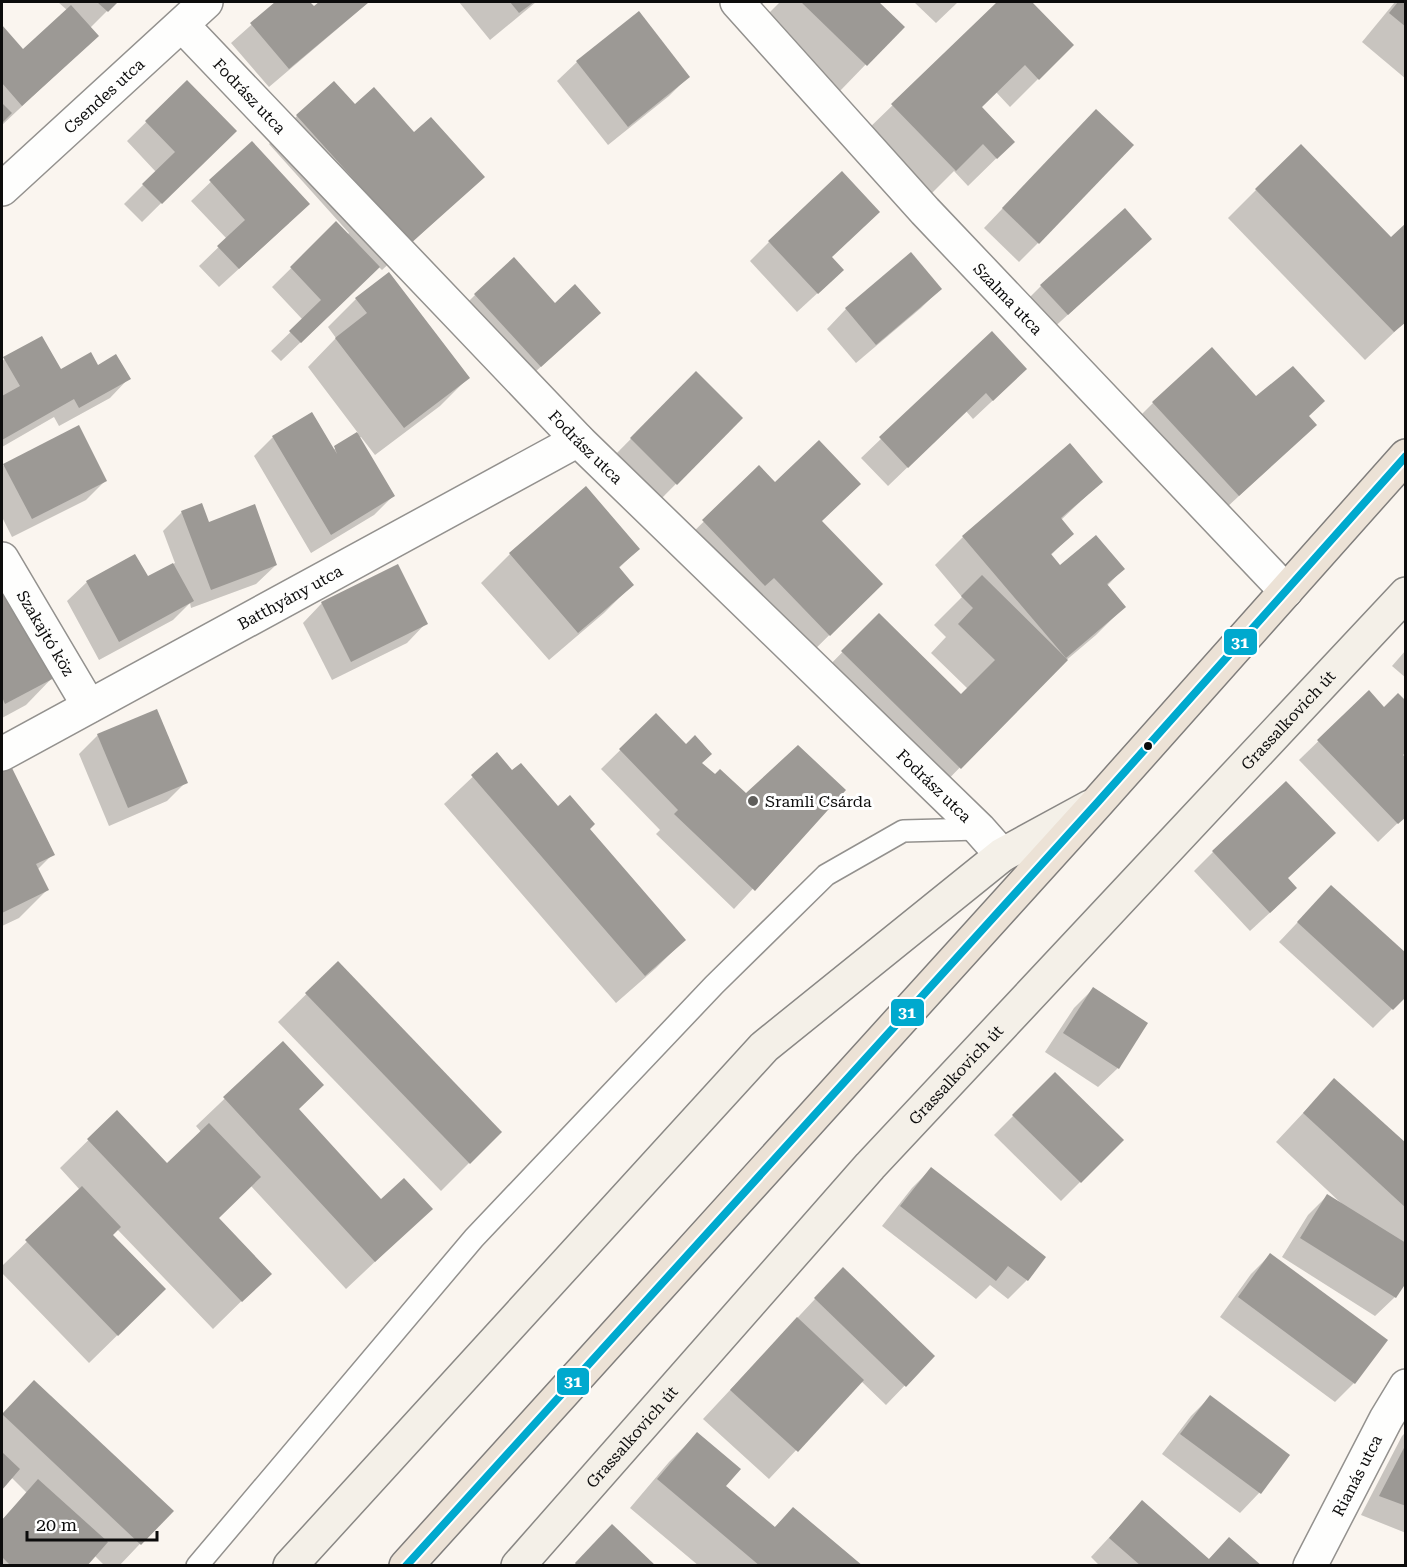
<svg xmlns="http://www.w3.org/2000/svg" width="1407" height="1567" viewBox="0 0 1407 1567" font-family="'Roboto Serif',serif">
  <style>
    .shadow { fill: #0003 }
    .building { fill: #9c9995 }
    .lines { fill: none; stroke-linecap: round; stroke-linejoin: round }
    .lane-casing { stroke: #93918e; stroke-width: 24 }
    .street-casing { stroke: #93918e; stroke-width: 36 }
    .secondary-casing { stroke: #8a8885; stroke-width: 36 }
    .primary-casing { stroke: #807e7c; stroke-width: 36 }
    .lane { stroke: #fefefd; stroke-width: 21 }
    .street { stroke: #fefefd; stroke-width: 33 }
    .secondary { stroke: #f4f0e8; stroke-width: 33 }
    .primary { stroke: #ece2d6; stroke-width: 33 }
    .bus-1-casing { stroke: #fff; stroke-width: 12 }
    .bus-1 { stroke: #00a9ce; stroke-width: 8 }
    .bus-dot { fill: #0c0c0c; stroke: #fff; stroke-width: 2 }
    .poi-dot { fill: #5f5e5b; stroke: #fff; stroke-width: 2 }
    .labels { text-anchor: middle; stroke-width: 6; stroke-linejoin: round; paint-order: stroke }
    .street-label { font-size: 16px; fill: #0c0c0c; stroke: #fff }
    .poi-label { font-size: 16px; fill: #0c0c0c; stroke: #fff; text-anchor: start }
    .line-badge { stroke: #fff; stroke-width: 2 }
    .badge-label { font-size: 16px; text-anchor: middle; font-weight: bold; fill: #fff }
  </style>
  <rect width="100%" height="100%" fill="#faf5ef"/>
  <!-- shadow -->
  <g class="shadow">
    <path d="M58,2h58l-26,26 7,8 -95,89v-98l21,24 44,-41z"/>
    <path d="M277,2h31l6,6 8,-6h47l-100,85 -38,-44z"/>
    <path d="M459,2h77l-46,38z"/>
    <path d="M780,2h96l26,25 -64,66 -75,-74z"/>
    <path d="M914,2h44l-22,21z"/>
    <path d="M999,2h31l42,43 -62,62 -14,-15 -16,16 33,34 -45,44 -14,-15 -27,27 -63,-65z"/>
    <path d="M1395,2h11v77l-44,-37z"/>
    <path d="M638,13l50,64 -19,19 -61,49 -51,-64 20,-19z"/>
    <path d="M187,82l47,49 -92,91 -18,-18 32,-32 -29,-31z"/>
    <path d="M355,106l59,28 69,43 -101,93 -3,-3 -98,94 -10,-10 32,-31 -31,-33 64,-63 11,11 2,-2 -80,-89 28,-28z"/>
    <path d="M1077,130l-39,113 -19,19 -35,-34z"/>
    <path d="M251,143l38,80 -70,64 -20,-21 28,-27 -36,-38z"/>
    <path d="M1256,190l135,49 15,82 -41,39 -137,-142z"/>
    <path d="M1150,239l-102,94 -26,-28 19,-19z"/>
    <path d="M769,242l53,47 -25,23 -47,-51z"/>
    <path d="M910,254l30,35 -19,19 -65,55 -29,-34 19,-20z"/>
    <path d="M475,295l80,10 44,8 -78,72 -65,-71z"/>
    <path d="M356,299l112,79 -28,28 -65,49 -14,-18 -2,1 35,57 -20,20 -63,38 -57,-97 19,-19 60,13 25,-17 -50,-66 28,-29 -8,-11z"/>
    <path d="M992,333l14,55 -33,31 -7,-8 -78,75 -27,-28z"/>
    <path d="M41,338l19,34 37,-5 32,11 -19,20 -51,28 -5,-9 -52,30v-86z"/>
    <path d="M696,373l45,45 -84,85 -45,-45z"/>
    <path d="M1255,398l52,19 8,8 -105,98 -85,-92 28,-28z"/>
    <path d="M4,465l102,15 -20,20 -74,37 -10,-20v-50z"/>
    <path d="M759,467l16,17 45,38 61,62 -80,79 -126,-113z"/>
    <path d="M1101,482l-40,38 11,14 -22,22 10,12 63,1 -16,17 17,21 -28,28 -39,33 -125,128 -118,-115 65,-66 82,81 7,-7 -37,-36 15,-16 -12,-12 28,-28 -27,-32 28,-28z"/>
    <path d="M586,488l52,61 -20,20 14,16 -28,28 -55,47 -68,-77 29,-29z"/>
    <path d="M182,512l26,11 68,42 -20,19 -65,24 -1,-5 -17,17 -74,40 -32,-59 20,-19 60,-4 28,-15 -12,-32z"/>
    <path d="M2,581l52,95 -28,29 -24,13z"/>
    <path d="M322,603l104,20 -19,20 -75,37 -29,-57z"/>
    <path d="M1406,650v28l-14,-12z"/>
    <path d="M1369,692l15,17 17,46 5,60 -28,27 -79,-82z"/>
    <path d="M656,715l44,49 46,31 98,-4 -110,118 -78,-75 4,-4 -59,-61z"/>
    <path d="M98,735l88,47 -19,19 -58,25 -30,-72z"/>
    <path d="M497,754l15,18 76,58 96,110 -28,28 -40,35 -172,-199z"/>
    <path d="M11,768l42,86 -16,16 10,20 -28,28 -17,8v-154z"/>
    <path d="M1213,852l73,27 -10,28 -26,24 -56,-60z"/>
    <path d="M1331,887l75,108 -33,33 -94,-86z"/>
    <path d="M338,963l134,197 -31,31 -163,-169z"/>
    <path d="M1093,989l25,79 -20,19 -53,-35 29,-44z"/>
    <path d="M283,1043l14,66 84,92 50,8 -85,80 -95,-103 -34,33 52,55 -56,55 -96,-100 -6,6 25,82 -47,46 -87,-90v-7l78,-76 -20,-22 57,-56 50,54 35,-33 -6,-7z"/>
    <path d="M1055,1074l67,66 -61,61 -67,-66z"/>
    <path d="M1334,1080l72,65v135l-11,17 -20,19 -93,-59 26,-42 19,-19 15,8 -66,-62z"/>
    <path d="M931,1169l96,111 -19,19 -18,-14 -14,14 -94,-73 30,-38z"/>
    <path d="M1270,1255l84,128 -19,19 -115,-85 31,-43z"/>
    <path d="M843,1269l90,87 -47,49 -25,-24 -92,98 -66,-60z"/>
    <path d="M35,1382l136,129 -52,55h-14l-11,-11 -9,11h-83v-46l25,-27 -16,-16 -9,11v-73z"/>
    <path d="M1210,1397l78,59 -29,37 -19,20 -78,-59 29,-38z"/>
    <path d="M1406,1432v101l-45,-18 41,-79z"/>
    <path d="M697,1434l27,52 50,42 19,-19 67,57h-161l-69,-58 39,-46z"/>
    <path d="M1142,1502l66,58 21,-21 30,27h-159l-9,-9z"/>
  </g>
  <!-- building -->
  <g class="building">
    <path d="M97,2h21l-10,10z"/>
    <path d="M275,2h35l4,4 5,-4h50l-80,67 -39,-46z"/>
    <path d="M510,2h24l-15,11z"/>
    <path d="M801,2h78l26,25 -38,39z"/>
    <path d="M997,2h35l42,43 -35,35 -14,-15 -43,42 33,35 -18,17 -14,-15 -27,27 -65,-67z"/>
    <path d="M1398,2h8v25l-17,-14z"/>
    <path d="M71,5l28,31 -77,70 -20,-23v-58l21,24z"/>
    <path d="M639,11l51,66 -62,50 -52,-66z"/>
    <path d="M187,80l50,51 -75,73 -20,-20 33,-32 -30,-31z"/>
    <path d="M334,81l21,23 19,-17 40,45 17,-15 54,60 -74,66 -115,-128z"/>
    <path d="M2,103l10,10 -10,10z"/>
    <path d="M1096,109l38,36 -95,99 -37,-36z"/>
    <path d="M252,141l58,63 -71,65 -22,-23 28,-26 -36,-40z"/>
    <path d="M1301,144l90,93 15,-14v99l-12,10 -139,-143z"/>
    <path d="M842,171l38,41 -48,45 12,13 -26,24 -50,-53z"/>
    <path d="M1125,208l27,31 -84,76 -28,-30z"/>
    <path d="M336,221l44,46 -79,76 -12,-12 32,-31 -31,-33z"/>
    <path d="M911,252l31,37 -66,56 -31,-37z"/>
    <path d="M514,257l41,46 20,-19 26,29 -60,54 -67,-73z"/>
    <path d="M389,272l81,106 -66,50 -69,-90 32,-25 -12,-15z"/>
    <path d="M992,331l35,38 -34,32 -7,-8 -78,75 -29,-31z"/>
    <path d="M42,336l19,33 30,-17 7,13 18,-11 15,25 -52,29 -5,-9 -72,41v-44l18,-10 -17,-29z"/>
    <path d="M1212,347l44,49 37,-30 32,35 -16,15 8,9 -78,71 -87,-94z"/>
    <path d="M696,371l47,47 -66,67 -47,-47z"/>
    <path d="M312,412l25,42 -3,-8 23,-14 38,64 -64,39 -59,-99z"/>
    <path d="M79,425l28,56 -75,38 -29,-55z"/>
    <path d="M819,440l42,44 -39,37 61,63 -53,52 -56,-58 -9,8 -63,-66 57,-55 16,17z"/>
    <path d="M1070,443l33,39 -42,36 13,16 -23,20 9,11 36,-30 29,34 -18,15 19,23 -60,51 -104,-122z"/>
    <path d="M586,486l54,63 -21,18 15,18 -56,48 -69,-80z"/>
    <path d="M202,503l7,19 46,-18 22,61 -66,25 -30,-79z"/>
    <path d="M135,554l13,22 25,-13 21,38 -75,41 -33,-61z"/>
    <path d="M398,564l30,60 -77,38 -30,-60z"/>
    <path d="M982,575l86,85 -107,109 -120,-118 38,-38 82,81 34,-34 -37,-36 15,-16 -12,-12z"/>
    <path d="M2,578l54,99 -51,27 -3,-7z"/>
    <path d="M1369,690l15,17 14,-14 8,8v52l-3,2 3,2v60l-8,7 -81,-84z"/>
    <path d="M157,709l31,74 -60,25 -31,-74z"/>
    <path d="M656,713l30,31 9,-9 17,19 -10,9 13,11 5,-5 26,24 52,-48 48,45 -91,101 -81,-77 4,-4 -59,-61z"/>
    <path d="M497,752l15,18 9,-7 37,43 12,-11 25,29 -5,5 96,111 -41,36 -174,-201z"/>
    <path d="M11,766l44,89 -19,9 13,26 -47,23v-142z"/>
    <path d="M1286,781l50,52 -48,45 9,10 -27,25 -58,-62z"/>
    <path d="M1331,885l75,68v44l-13,13 -96,-88z"/>
    <path d="M338,961l164,171 -32,32 -165,-171z"/>
    <path d="M1093,987l55,36 -29,46 -56,-36z"/>
    <path d="M283,1041l41,44 -25,24 82,90 23,-21 29,31 -58,53 -152,-165z"/>
    <path d="M1055,1072l69,68 -43,43 -69,-68z"/>
    <path d="M1334,1078l72,65v65l-103,-95z"/>
    <path d="M117,1110l50,53 42,-40 52,54 -42,41 53,56 -30,28 -155,-163z"/>
    <path d="M931,1167l115,90 -18,24 -20,-15 -12,15 -96,-75z"/>
    <path d="M82,1186l39,41 -8,8 53,54 -48,47 -93,-96z"/>
    <path d="M1327,1194l79,49v40l-10,15 -96,-60z"/>
    <path d="M1270,1253l118,87 -33,44 -117,-87z"/>
    <path d="M843,1267l92,89 -29,31 -92,-89z"/>
    <path d="M797,1317l67,63 -66,72 -68,-62z"/>
    <path d="M34,1380l140,131 -33,34 -139,-131z"/>
    <path d="M1210,1395l80,60 -29,39 -81,-60z"/>
    <path d="M697,1432l44,37 -15,17 49,41 18,-20 70,59h-103l-103,-87z"/>
    <path d="M1406,1444v62l-27,-10z"/>
    <path d="M2,1452l18,17 -18,21z"/>
    <path d="M38,1479l70,63 -21,24h-76l-9,-9v-37z"/>
    <path d="M1142,1500l67,59 20,-22 33,29h-121l-32,-28z"/>
    <path d="M612,1524l44,42h-79l-2,-3z"/>
  </g>
  <g class="lines">
    <defs>
      <path id="lane" d="M197,1566l277,-328 240,-253 112,-110 77,-44 76,-2"/>
      <g id="street">
        <path id="s1" d="M737,2l188,209 361,380"/>
        <path id="s2" d="M182,25l396,415 401,389 23,26"/>
        <path id="s3" d="M2,189l204,-187"/>
        <path id="s4" d="M2,559l87,147"/>
        <path id="s5" d="M2,754l576,-314"/>
        <path id="s6" d="M1310,1566l76,-147 20,-33"/>
      </g>
      <g id="secondary">
        <path d="M290,1566l474,-519 238,-192 88,-48"/>
        <path id="s7" d="M518,1566l352,-400 536,-572"/>
      </g>
      <path id="primary" d="M406,1566l691,-763 309,-347"/>
    </defs>
    <!-- lane casing -->
    <use href="#lane" class="lane-casing"/>
    <!-- street casing -->
    <use href="#street" class="street-casing"/>
    <!-- secondary casing -->
    <use href="#secondary" class="secondary-casing"/>
    <!-- primary casing -->
    <use href="#primary" class="primary-casing"/>
    <!-- lane -->
    <use href="#lane" class="lane"/>
    <!-- street -->
    <use href="#street" class="street"/>
    <!-- secondary -->
    <use href="#secondary" class="secondary"/>
    <!-- primary -->
    <use href="#primary" class="primary"/>
    <defs>
      <path id="bus-1" d="M406,1566l691,-763 309,-347"/>
    </defs>
    <!-- bus-1 casing -->
    <use href="#bus-1" class="bus-1-casing"/>
    <!-- bus-1 -->
    <use href="#bus-1" class="bus-1"/>
  </g>
  <!-- markers -->
  <circle class="bus-dot" cx="1148" cy="746" r="5"/>
  <circle class="poi-dot" cx="753" cy="801" r="6"/>
  <g class="labels">
    <!-- street labels -->
    <g class="street-label">
      <text dy="6" stroke="none"><textPath href="#s2" startOffset="98">Fodrász utca</textPath></text>
      <text dy="6" stroke="none"><textPath href="#s3" startOffset="138">Csendes utca</textPath></text>
      <text dy="6" stroke="none"><textPath href="#s1" startOffset="402">Szalma utca</textPath></text>
      <text dy="6" stroke="none"><textPath href="#s2" startOffset="584">Fodrász utca</textPath></text>
      <text dy="6" stroke="none"><textPath href="#s5" startOffset="328">Batthyány utca</textPath></text>
      <text dy="6" stroke="none"><textPath href="#s4" startOffset="86">Szakajtó köz</textPath></text>
      <text dy="6" stroke="none"><textPath href="#s7" startOffset="1144">Grassalkovich út</textPath></text>
      <text dy="6" stroke="none"><textPath href="#s2" startOffset="1070">Fodrász utca</textPath></text>
      <text dy="6" stroke="none"><textPath href="#s7" startOffset="658">Grassalkovich út</textPath></text>
      <text dy="6" stroke="none"><textPath href="#s7" startOffset="172">Grassalkovich út</textPath></text>
      <text dy="6" stroke="none"><textPath href="#s6" startOffset="102">Rianás utca</textPath></text>
    </g>
    <!-- poi labels -->
    <g class="poi-label">
      <text x="765" y="807">Sramli Csárda</text>
    </g>
  </g>
  <g class="line-badge">
    <rect x="1223" y="628" width="35" height="28" rx="6" fill="#00a9ce"/>
    <rect x="890" y="998" width="35" height="29" rx="6" fill="#00a9ce"/>
    <rect x="556" y="1367" width="34" height="29" rx="6" fill="#00a9ce"/>
  </g>
  <g class="badge-label">
    <text x="1240" y="648">31</text>
    <text x="907" y="1018">31</text>
    <text x="573" y="1387">31</text>
  </g>
  <!-- border -->
  <rect width="1407" height="1567" fill="none" stroke="#0c0c0c" stroke-width="6"/>
  <!-- scale -->
  <path d="M27 1531v9h130v-9" fill="none" stroke="#0c0c0c" stroke-width="3"/>
  <text x="36" y="1531" font-size="18" fill="#0c0c0c" stroke="#ffffff" stroke-width="4.5" paint-order="stroke">20 m</text>
</svg>
